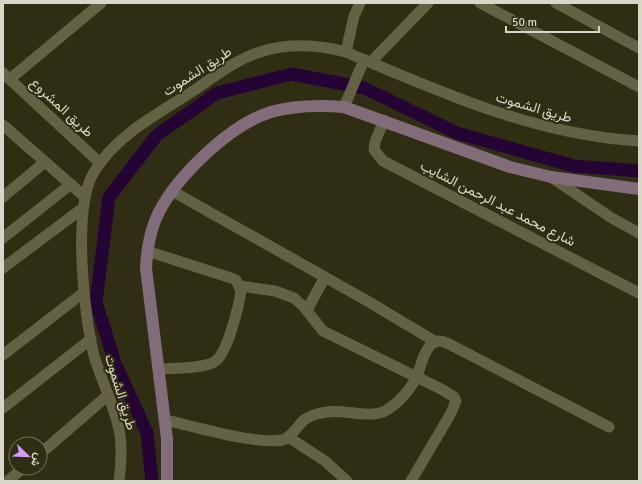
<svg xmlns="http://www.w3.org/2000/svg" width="642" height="484" viewBox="0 0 642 484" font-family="Signika,Vazirmatn,sans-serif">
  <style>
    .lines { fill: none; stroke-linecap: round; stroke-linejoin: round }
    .canal { stroke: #250335; stroke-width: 13 }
    .street { stroke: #636245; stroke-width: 11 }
    .secondary { stroke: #826c7a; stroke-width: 12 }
    .labels { text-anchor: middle; stroke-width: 4; stroke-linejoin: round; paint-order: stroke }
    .street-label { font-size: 14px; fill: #d8d7c7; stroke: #302e12 }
  </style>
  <rect width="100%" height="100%" fill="#302e12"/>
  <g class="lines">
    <!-- canal -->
    <path class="canal" d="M152,481l-5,-48 -32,-70 -19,-61 13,-105 48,-62 60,-42 75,-19 72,14 93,45 117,33 65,5"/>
    <!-- street -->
    <g class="street">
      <path d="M480,3l159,84"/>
      <path d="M556,3l83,45"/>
      <path d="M346,52l8,-36 6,-13"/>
      <path d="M371,62l57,-59"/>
      <path d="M3,73l97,90"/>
      <path d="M10,79l91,-76"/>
      <path d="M344,107l20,-47"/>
      <path d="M384,120l-9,22 -1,8 9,11 256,132"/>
      <path d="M3,125l82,72"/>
      <path d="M551,177l59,40 29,16"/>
      <path d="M172,191l192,108 72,43"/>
      <path d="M3,197l42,-35"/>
      <path d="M3,238l68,-54"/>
      <path d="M147,251l84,27 5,2 5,11c-2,14 -14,65 -27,71 -12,7 -40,6 -55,7"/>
      <path d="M3,268l80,-60"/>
      <path d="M240,286l35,5 19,7 10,9 19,24 118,58 13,8 2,4 -5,12 -40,68"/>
      <path d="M307,310l18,-33"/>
      <path d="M3,355l80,-62"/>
      <path d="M3,408l88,-69"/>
      <path d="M165,420c28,6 90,25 117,20 10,-2 15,-14 22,-20 7,-5 15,-7 23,-8 18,-3 41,7 58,-1 13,-7 26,-22 32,-35 4,-10 7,-27 16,-33 6,-4 12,-1 18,2l158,82"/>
      <path d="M288,437l37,24 22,20"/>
      <path d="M40,454l67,-58"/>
      <path d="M8,481l15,-13"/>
      <path d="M119,481c2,-15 3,-31 1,-46 -4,-27 -18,-52 -26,-79 -10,-40 -22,-148 0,-184 22,-37 64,-58 99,-81 15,-10 30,-22 46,-30 33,-18 72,-19 107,-9 94,40 189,83 293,89"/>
    </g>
    <!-- secondary -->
    <path class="secondary" d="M167,481v-42l-21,-171c1,-19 4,-39 13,-56 19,-37 72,-88 112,-100 25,-7 48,-7 73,-5l166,60 41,10 88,12"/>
  </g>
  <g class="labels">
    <!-- street labels -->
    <g class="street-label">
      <text transform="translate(197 71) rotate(-33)" y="5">طريق الشموت</text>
      <text transform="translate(62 107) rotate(43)" y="5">طريق المشروع</text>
      <text transform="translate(534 107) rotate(16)" y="5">طريق الشموت</text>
      <text transform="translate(498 203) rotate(27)" y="5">شارع محمد عبد الرحمن الشايب</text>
      <text transform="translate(121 392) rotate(73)" y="5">طريق الشموت</text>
    </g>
  </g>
  <!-- border -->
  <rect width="642" height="484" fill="none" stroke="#d8d7c7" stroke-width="8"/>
  <!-- north arrow -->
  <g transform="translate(28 456) rotate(113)"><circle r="19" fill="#302e12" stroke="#73725a"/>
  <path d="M0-3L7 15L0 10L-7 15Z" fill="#d69bfa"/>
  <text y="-6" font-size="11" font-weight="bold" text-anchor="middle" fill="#d8d7c7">ش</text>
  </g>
  <!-- scale -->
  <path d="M506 26v6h93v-6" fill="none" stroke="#d8d7c7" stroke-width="2"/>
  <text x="512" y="26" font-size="12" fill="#d8d7c7" stroke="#302e12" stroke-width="3" paint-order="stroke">50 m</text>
</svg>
